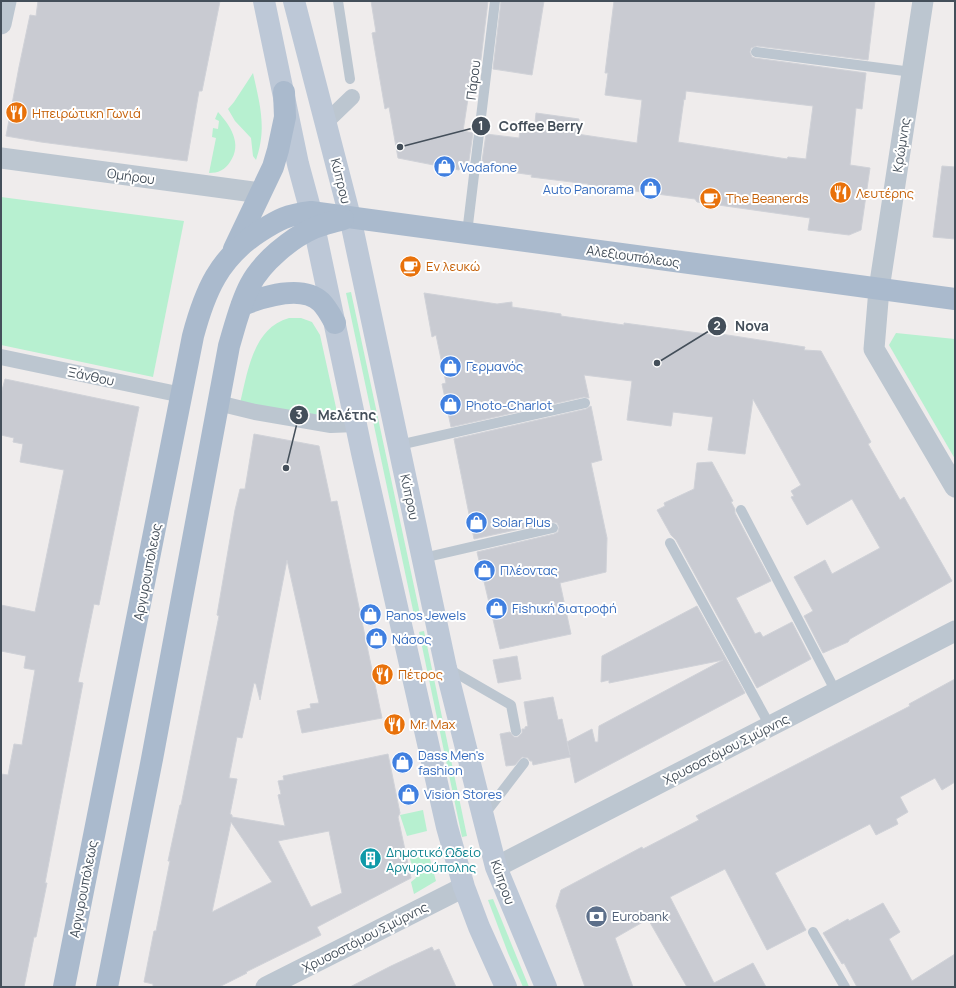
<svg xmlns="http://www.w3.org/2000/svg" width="956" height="988" viewBox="0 0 956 988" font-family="Manrope,sans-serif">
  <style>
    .green { fill: #b7f0d0 }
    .building { fill: #c9cbd2; stroke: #d0d2d8; fill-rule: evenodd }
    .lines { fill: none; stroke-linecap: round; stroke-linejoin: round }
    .service { stroke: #bcc6d0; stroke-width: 10 }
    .pedestrian { stroke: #bcc6d0; stroke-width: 16 }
    .minor { stroke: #bcc6d0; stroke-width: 21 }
    .secondary { stroke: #bdc8d7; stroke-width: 22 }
    .primary { stroke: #aabacd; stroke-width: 22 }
    .labels { text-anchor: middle; stroke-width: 4; stroke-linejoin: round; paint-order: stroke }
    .street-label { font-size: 13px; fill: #444f5a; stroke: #fff }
    .food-label { font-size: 13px; fill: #c56008; stroke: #fff; text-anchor: start }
    .shop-label { font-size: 13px; fill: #366cbe; stroke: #fff; text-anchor: start }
    .culture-label { font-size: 13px; fill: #0d838f; stroke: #fff; text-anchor: start }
    .service-label { font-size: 13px; fill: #4e5e75; stroke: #fff; text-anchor: start }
    .leader { fill: none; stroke: #444f5a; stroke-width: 1.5 }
    .callout-dot { fill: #444f5a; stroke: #fff; stroke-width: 1.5 }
    .mark-label { font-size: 12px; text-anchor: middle; font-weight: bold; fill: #fff }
    .callout-label { font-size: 14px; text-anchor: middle; font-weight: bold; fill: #444f5a; stroke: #fff; stroke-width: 4; stroke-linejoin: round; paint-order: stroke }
  </style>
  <rect width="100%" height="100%" fill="#efecec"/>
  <!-- green -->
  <g class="green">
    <path d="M253,73c7,32 14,55 3,87l-3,-4 -2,-18 -16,-17 -7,-12 6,-7z"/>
    <path d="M218,112c12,13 25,32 12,50 -5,8 -12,11 -21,11l7,-35 -4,-1 1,-9 5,1 1,-8 -4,-2z"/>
    <path d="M1,197l183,24 -31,156 -152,-32z"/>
    <path d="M351,292l69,322 -6,1 -68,-322z"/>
    <path d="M289,318h12l11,4 8,13 17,77c-32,7 -66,-3 -97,-9 8,-32 13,-75 49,-85z"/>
    <path d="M896,333l59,6v120l-66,-114z"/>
    <path d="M424,631l43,205 -5,1 -43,-205z"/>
    <path d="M423,810l4,21 -20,5 -7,-21z"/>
    <path d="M428,852l8,29 -22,13 -3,-12 5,-4 -7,-22z"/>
    <path d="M493,899l36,88h-6l-15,-34 -20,-53z"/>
  </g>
  <!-- building -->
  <g class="building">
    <path d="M38,1h182l-18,90h-3l-12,70 -146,-19 -35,-6 13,-69 11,-52 6,1z"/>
    <path d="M371,1h117l-8,66 -7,-1 -10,65 10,2 -5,34 -8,-1 -1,4 -61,-12 -9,-51 -4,2 -13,-76 4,-1z"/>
    <path d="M501,1h43l-12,74 -39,-6z"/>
    <path d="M614,1h261l-7,59 -111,-14 -6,2 -1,4 2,5 3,1 111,15 -4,36 -6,-1 -6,57 20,3 -9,62 -12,5 -41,-5 2,-12 -113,-16 -2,-3 -107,-14v-1l-57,-7 1,-2 -51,-7 5,-34 33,4 1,-8 14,2 2,-19 43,6 -2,15 60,9 5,-43 -37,-5 3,-22h-3zM686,91l127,15 -7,53 -18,-2 -1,2 -109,-17 6,-43 1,1z"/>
    <path d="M942,166l13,1v72l-22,-2z"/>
    <path d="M424,293l73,11 15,-2v5l49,7v2l63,9v-2l97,13v-2l84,13 -1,3 17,1 50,91 -3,2 32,56 4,-3 48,84 -102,58 -2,3 -25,11 -19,-37 9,-5 -19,-34 31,-17 7,14 48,-26 -28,-49 -45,26 -16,-28 3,-1 -3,-5 10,-6 -48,-86 -8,55 -37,-4 5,-33 -40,-5 -2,14 -44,-6 5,-39 -48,-6 5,23 -5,-1 -133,30 -9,-43 4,-1 -10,-48 -4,2z"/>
    <path d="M5,379l134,28 -40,198 -5,-1 -16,78 5,1 -38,200h2l-11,54h-2l-10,50h-23v-213l7,1 6,-31 8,1 13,-75 -11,-2 2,-12 -25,-5v-46l34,7 29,-142 -44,-8 3,-18 -10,-2 1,-4 -13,-3v-41z"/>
    <path d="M591,406l11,54 -11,3 16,75 -1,34 -46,11 11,51 -71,15 -23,-97 77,-18 4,-2 1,-5 -2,-4 -5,-1 -78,17 -20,-100 132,-30z"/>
    <path d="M254,434l65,12 12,56 6,-1 45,217 -80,15 -5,-22 14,-3 -1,-4 9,-1 -32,-143 -27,140 -4,-16 -2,-1 -12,55 -5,-1 -8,41 8,1 -7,35 2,1v2l53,9 -7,-31 3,-1 -3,-13 6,-1 -1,-4 105,-22 12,59 -2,4 13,61 -94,49 4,8 -75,37 1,1 -28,14h-66v-3l-9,-2 10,-51h2l14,-70h-2l12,-56h1l38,-189 -2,-1 18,-105 5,-21h5zM231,822l41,60 -60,30zM329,831l13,62 -31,14 -33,-66z"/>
    <path d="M712,462l21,39 -2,1 4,7v4l36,68 -35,17 19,36 5,-2 3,5 29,-15 19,37 -54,29 -81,-148 -5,-5 -14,-25 8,-4 -1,-3 30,-14 3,-26z"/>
    <path d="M697,606l48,87 -170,90 -5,-26 -37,8 -1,-4h-2l-2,-3 -6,-1 -7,8 -9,1 -6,-32 10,-2 4,5h4l4,-4v-4h3v-2l3,-1 -4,-24 29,-5 5,23 4,-1 8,36 -3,-13 25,-13 3,13h3l1,-16 124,-66 -114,23v-3l-8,2 1,-26z"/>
    <path d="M517,656l4,23 -23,4 -5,-23z"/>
    <path d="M955,679v103l-13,8 -7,-12 -35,19 8,15 -12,7 2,5 -22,11 -6,-11 -95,49 31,57 -39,20 -42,-81 -55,28 44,86 39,-20 13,24h-79l-39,-68 -33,19 18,49h-48l-29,-81 5,-16 81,-43 1,2 56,-29 -3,-4 214,-110 -1,-2z"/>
    <path d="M883,903l17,29 -11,7 23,42 43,-27v33h-98l-13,-24 -2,1 -19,-31 25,-14 1,2z"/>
    <path d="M432,947l2,4 5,-2 17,38h-106l41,-21z"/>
  </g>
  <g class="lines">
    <!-- service -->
    <g class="service">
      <path d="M338,1l12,78"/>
      <path d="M756,52l156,20"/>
      <path d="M467,233l28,-232"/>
      <path d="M399,445l186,-42"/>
      <path d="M741,510l95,182"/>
      <path d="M670,543l100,183"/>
      <path d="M423,558l130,-30"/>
      <path d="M447,668l64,37 5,26"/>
      <path d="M484,815l40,-52"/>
      <path d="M813,932l32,55"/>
    </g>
    <!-- pedestrian -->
    <g class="pedestrian">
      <path d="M326,122l26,-25"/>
      <path d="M1,357l181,38"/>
      <path d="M218,403l37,9 76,13 25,-1"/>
    </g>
    <!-- minor -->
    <g class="minor">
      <path d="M923,1l-44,288 -5,60 81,138"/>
      <path d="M1,24l5,-23"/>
      <path d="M1,158l259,35"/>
      <path d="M496,867l459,-236"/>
      <path d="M266,987l198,-100"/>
    </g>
    <!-- secondary -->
    <g class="secondary">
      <path d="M264,1l34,163 13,48 51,241 85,374 17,60 15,40 27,60"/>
      <path d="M294,1l56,216 96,451 37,148 13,51 50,120"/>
    </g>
    <!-- primary -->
    <g class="primary">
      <path d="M234,249l39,-82 5,-17 7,-33 -1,-25"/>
      <path d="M242,305c21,-8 60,-21 79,-3 6,6 10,14 14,21"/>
      <path d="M64,987l129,-651c12,-45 26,-78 66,-104 20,-13 28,-17 52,-20l644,87"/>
      <path d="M107,987l45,-228 77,-413c6,-20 11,-42 21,-61 12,-23 41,-47 64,-57 9,-4 20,-6 29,-9"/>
    </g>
  </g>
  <!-- icons -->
  <defs>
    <symbol id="restaurant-disc" viewBox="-11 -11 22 22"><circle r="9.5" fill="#e8710a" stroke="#fff"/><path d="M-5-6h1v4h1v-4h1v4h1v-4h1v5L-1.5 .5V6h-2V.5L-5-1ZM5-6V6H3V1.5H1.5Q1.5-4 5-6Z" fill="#fff"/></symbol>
    <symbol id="shop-disc" viewBox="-11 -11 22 22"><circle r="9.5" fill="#3f7fe0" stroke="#fff"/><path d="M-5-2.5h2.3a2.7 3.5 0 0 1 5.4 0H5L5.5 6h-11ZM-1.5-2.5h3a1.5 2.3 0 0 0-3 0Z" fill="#fff"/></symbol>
    <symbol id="cafe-disc" viewBox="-11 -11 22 22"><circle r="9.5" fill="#e8710a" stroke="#fff"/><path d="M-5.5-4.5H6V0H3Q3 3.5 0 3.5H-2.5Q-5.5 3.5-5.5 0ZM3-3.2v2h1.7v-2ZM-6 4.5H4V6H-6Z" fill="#fff"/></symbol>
    <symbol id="building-disc" viewBox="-11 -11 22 22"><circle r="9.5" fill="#0f9aa8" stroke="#fff"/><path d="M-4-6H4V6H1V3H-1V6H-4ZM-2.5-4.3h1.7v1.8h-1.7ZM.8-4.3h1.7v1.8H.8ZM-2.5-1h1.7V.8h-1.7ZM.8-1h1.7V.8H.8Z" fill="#fff"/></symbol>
    <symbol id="bank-disc" viewBox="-11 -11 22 22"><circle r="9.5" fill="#5c6f8a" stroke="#fff"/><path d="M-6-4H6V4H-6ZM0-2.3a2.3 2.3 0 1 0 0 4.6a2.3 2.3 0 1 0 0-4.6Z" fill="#fff"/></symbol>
  </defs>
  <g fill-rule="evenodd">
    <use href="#restaurant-disc" x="4" y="100" width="25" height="25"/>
    <use href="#shop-disc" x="432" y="154" width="25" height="25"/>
    <use href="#shop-disc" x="638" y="176" width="25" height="25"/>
    <use href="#restaurant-disc" x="828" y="180" width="25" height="25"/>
    <use href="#cafe-disc" x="698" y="186" width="25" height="25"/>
    <use href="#cafe-disc" x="398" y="254" width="25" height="25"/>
    <use href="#shop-disc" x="438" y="354" width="25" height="25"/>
    <use href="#shop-disc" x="438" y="392" width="25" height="25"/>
    <use href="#shop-disc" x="464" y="510" width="25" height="25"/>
    <use href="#shop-disc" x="472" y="558" width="25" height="25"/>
    <use href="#shop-disc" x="484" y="596" width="25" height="25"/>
    <use href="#shop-disc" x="358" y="602" width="25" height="25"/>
    <use href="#shop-disc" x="364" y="626" width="25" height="25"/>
    <use href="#restaurant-disc" x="370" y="662" width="25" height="25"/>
    <use href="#restaurant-disc" x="382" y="712" width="25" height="25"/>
    <use href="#shop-disc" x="390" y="750" width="25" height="25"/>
    <use href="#shop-disc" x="396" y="782" width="25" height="25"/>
    <use href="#building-disc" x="358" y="846" width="25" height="25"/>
    <use href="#bank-disc" x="584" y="904" width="25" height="25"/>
  </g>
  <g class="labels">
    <!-- street labels -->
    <g class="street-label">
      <text transform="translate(473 80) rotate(-83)" y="5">Πάρου</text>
      <text transform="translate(901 145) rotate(-81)" y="5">Κρώμνης</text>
      <text transform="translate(131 176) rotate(8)" y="5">Ομήρου</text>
      <text transform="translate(341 181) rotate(76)" y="5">Κύπρου</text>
      <text transform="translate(633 256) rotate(8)" y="5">Αλεξιουπόλεως</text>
      <text transform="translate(91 376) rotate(12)" y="5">Ξάνθου</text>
      <text transform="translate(410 497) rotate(78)" y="5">Κύπρου</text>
      <text transform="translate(147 572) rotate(-79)" y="5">Αργυρουπόλεως</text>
      <text transform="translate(726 749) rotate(-27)" y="5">Χρυσοστόμου Σμύρνης</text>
      <text transform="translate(503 882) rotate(70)" y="5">Κύπρου</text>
      <text transform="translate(83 889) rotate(-79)" y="5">Αργυρουπόλεως</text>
      <text transform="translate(365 937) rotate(-27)" y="5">Χρυσοστόμου Σμύρνης</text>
    </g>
    <!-- food labels -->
    <g class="food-label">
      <text x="32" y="118">Ηπειρώτικη Γωνιά</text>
      <text x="856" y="198">Λευτέρης</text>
      <text x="726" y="203">The Beanerds</text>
      <text x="426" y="271">Εν λευκώ</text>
      <text x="398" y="679">Πέτρος</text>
      <text x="410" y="729">Mr. Max</text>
    </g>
    <!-- shop labels -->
    <g class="shop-label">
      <text x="460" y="172">Vodafone</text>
      <text x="634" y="194" text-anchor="end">Auto Panorama</text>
      <text x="466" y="371">Γερμανός</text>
      <text x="466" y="410">Photo-Charlot</text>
      <text x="492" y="527">Solar Plus</text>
      <text x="500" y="575">Πλέοντας</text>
      <text x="512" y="613">Fishική διατροφή</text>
      <text x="386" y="620">Panos Jewels</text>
      <text x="392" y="644">Νάσος</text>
      <text x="418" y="760">Dass Men's<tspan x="418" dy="15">fashion</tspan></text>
      <text x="424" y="799">Vision Stores</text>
    </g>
    <!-- culture labels -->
    <g class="culture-label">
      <text x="386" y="857">Δημοτικό Ωδείο<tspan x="386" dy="15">Αργυρούπολης</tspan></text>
    </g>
    <!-- service labels -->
    <g class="service-label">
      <text x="612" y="921">Eurobank</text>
    </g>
  </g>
  <!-- callouts -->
  <path class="leader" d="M400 147L481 126M657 363L717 326M286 468L299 415"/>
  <g class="callout-dot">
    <circle cx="400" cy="147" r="4"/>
    <circle cx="657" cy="363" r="4"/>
    <circle cx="286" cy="468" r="4"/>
    <circle cx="481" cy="126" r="10"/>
    <circle cx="717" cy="326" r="10"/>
    <circle cx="299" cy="415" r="10"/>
  </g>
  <g class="mark-label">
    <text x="481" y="130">1</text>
    <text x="717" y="330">2</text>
    <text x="299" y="419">3</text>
  </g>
  <g class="callout-label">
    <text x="541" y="131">Coffee Berry</text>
    <text x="752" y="331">Nova</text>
    <text x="347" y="420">Μελέτης</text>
  </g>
  <!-- border -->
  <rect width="956" height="988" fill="none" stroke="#444f5a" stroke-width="4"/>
</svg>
